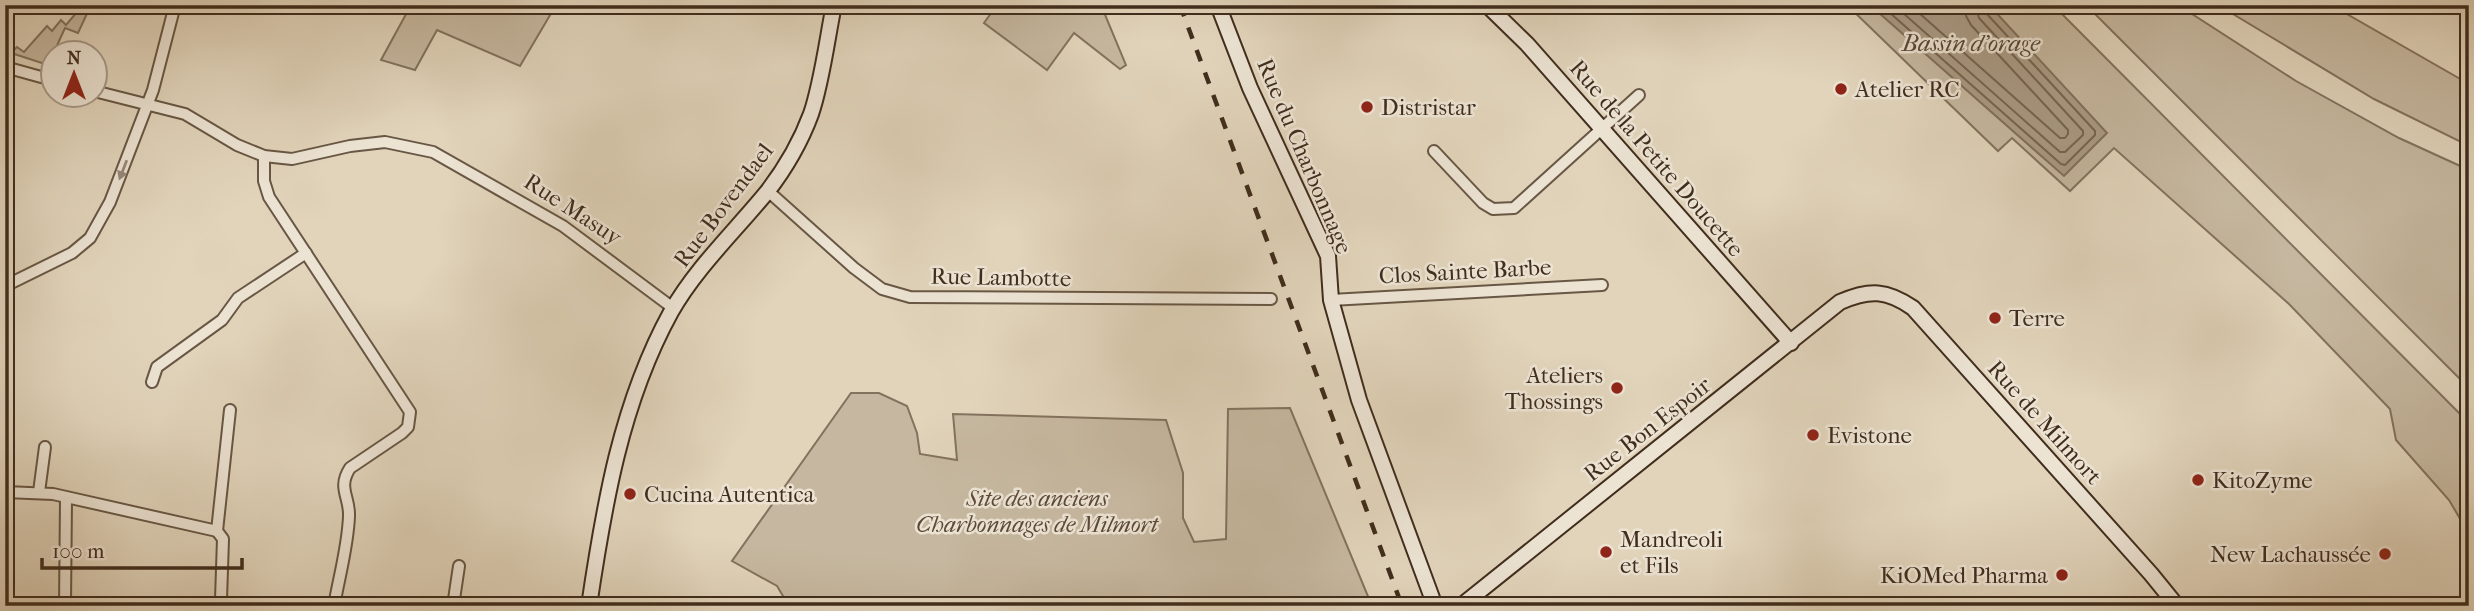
<svg xmlns="http://www.w3.org/2000/svg" width="2474" height="611" viewBox="0 0 2474 611" font-family="'IM FELL French Canon',serif">
  <style>
    .green { fill: #c6b8a0; stroke: #83725e; stroke-width: 2 }
    .water { fill: #aa9b85; stroke: #806f5b; stroke-width: 2 }
    .lines { fill: none; stroke-linecap: round; stroke-linejoin: round }
    .shore { stroke: #756451; stroke-width: 2 }
    .street-casing { stroke: #685744; stroke-width: 14 }
    .secondary-casing { stroke: #402d1d; stroke-width: 18 }
    .street { stroke: #ece3d3; stroke-width: 10 }
    .secondary { stroke: #ece3d3; stroke-width: 14 }
    .rail { stroke: #402d1d; stroke-width: 4.5; stroke-dasharray: 12 12; stroke-linecap: butt }
    .oneway { fill: #968878 }
    .poi-dot { fill: #8f2418; stroke: #ece3d3; stroke-width: 2.5 }
    .labels { text-anchor: middle; stroke-width: 5; stroke-linejoin: round; paint-order: stroke }
    .poi-label { font-size: 23px; fill: #402d1d; stroke: #ece3d3; text-anchor: start }
    .street-label { font-size: 23px; fill: #402d1d; stroke: #ece3d3 }
    .park-label { font-size: 23px; font-style: italic; fill: #5b4937; stroke: #ece3d3 }
    .water-label { font-size: 24px; font-style: italic; fill: #5a4837; stroke: #ece3d3 }
  </style>
  <rect width="100%" height="100%" fill="#e1d4bb"/>
  <filter id="stains"><feTurbulence type="fractalNoise" baseFrequency=".00286" numOctaves="4"/><feColorMatrix values="0 0 0 0 .2 0 0 0 0 .09 0 0 0 0 .02 0 0 0 .5 -.17"/></filter>
  <radialGradient id="worn" r=".72"><stop offset=".6" stop-color="#630" stop-opacity="0"/><stop offset="1" stop-color="#630" stop-opacity=".3"/></radialGradient>
  <!-- green -->
  <g class="green">
    <path d="M69,5h22l-13,28 -13,-5 -17,37 -43,-14v-5l7,6 5,-5 7,5 23,-26 5,5 9,-11 5,5 11,-13z"/>
    <path d="M411,5h145l-36,61 -83,-36 -22,40 -34,-10z"/>
    <path d="M997,5h104l25,60 -6,4 -46,-36 -27,37 -63,-47z"/>
    <path d="M1847,5h206l416,418v111l-20,-34 -53,-60 -6,-31 -101,-105 -175,-156 -44,43 -58,-53 -14,13z"/>
    <path d="M2086,5h92l118,76 103,57 70,32v218z"/>
    <path d="M2218,5h113l138,79v62l-95,-47z"/>
    <path d="M851,393h28l28,13 10,27 3,21 37,6 -4,-46 213,6 17,53v45l11,24 32,-3 2,-130 62,-1 82,198h-583l-12,-20 -45,-25z"/>
  </g>
  <!-- water -->
  <path class="water" d="M1870,5h119l118,128 -43,43z"/>
  <g class="lines">
    <!-- shore -->
    <g class="shore">
      <path d="M1881,5l180,159 4,1 30,-30v-4l-109,-118 -2,-8"/>
      <path d="M1894,5l166,147h5l18,-17v-4l-104,-113 -4,-13"/>
      <path d="M1910,5l150,133h5l3,-4v-4l-97,-105 -5,-9 -1,-11"/>
    </g>
    <defs>
      <g id="street">
        <path d="M5,67l47,13"/>
        <path d="M94,91l91,23 52,31 27,11 28,3 58,-13 35,-4 48,10 130,74 110,82"/>
        <path d="M1434,151l49,52 10,6 21,-1 125,-113"/>
        <path d="M264,156v25l5,16 141,215 -2,15 -6,6 -52,35c-13,20 0,29 -1,48 -1,30 -10,61 -15,90"/>
        <path d="M768,191l86,77 28,21 28,8 361,2"/>
        <path d="M5,286l67,-33 18,-15 20,-36 43,-112 22,-85"/>
        <path d="M1331,300l271,-15"/>
        <path d="M152,382l5,-15 65,-47 16,-22 68,-45"/>
        <path d="M5,492l48,2 164,37"/>
        <path d="M39,492l6,-45"/>
        <path d="M221,599l2,-60 -6,-8 13,-121"/>
        <path d="M65,606l1,-108"/>
        <path d="M453,606l6,-40"/>
      </g>
      <g id="secondary">
        <path d="M1218,5l32,83 78,168 3,44 28,100 76,206"/>
        <path d="M1487,5l40,39 264,299"/>
        <path d="M589,606c15,-101 32,-203 82,-294 24,-43 65,-82 96,-120 17,-22 34,-51 44,-78 11,-32 16,-75 23,-109"/>
        <path d="M1461,606l379,-304c30,-13 47,-12 73,6l238,266 26,32"/>
      </g>
    </defs>
    <!-- street casing -->
    <use href="#street" class="street-casing"/>
    <!-- secondary casing -->
    <use href="#secondary" class="secondary-casing"/>
    <!-- street -->
    <use href="#street" class="street"/>
    <!-- secondary -->
    <use href="#secondary" class="secondary"/>
    <!-- rail -->
    <path class="rail" d="M1180,5l222,601"/>
  </g>
  <!-- one-way arrows -->
  <defs><path id="oneway-solid" d="M-6-.8H1V-3.2L6.5 0L1 3.2V.8H-6Z" transform="scale(1.75)"/></defs>
  <use class="oneway" href="#oneway-solid" transform="translate(123 170) rotate(111)"/>
  <!-- markers -->
  <g class="poi-dot">
    <circle cx="1841" cy="89" r="7"/>
    <circle cx="1367" cy="107" r="7"/>
    <circle cx="1995" cy="318" r="7"/>
    <circle cx="1617" cy="388" r="7"/>
    <circle cx="1813" cy="435" r="7"/>
    <circle cx="2198" cy="480" r="7"/>
    <circle cx="630" cy="494" r="7"/>
    <circle cx="1606" cy="552" r="7"/>
    <circle cx="2385" cy="554" r="7"/>
    <circle cx="2062" cy="575" r="7"/>
  </g>
  <g class="labels">
    <!-- poi labels -->
    <g class="poi-label">
      <text x="1855" y="97">Atelier RC</text>
      <text x="1381" y="115">Distristar</text>
      <text x="2009" y="326">Terre</text>
      <text x="1603" y="383" text-anchor="end">Ateliers<tspan x="1603" dy="26">Thossings</tspan></text>
      <text x="1827" y="443">Evistone</text>
      <text x="2212" y="488">KitoZyme</text>
      <text x="644" y="502">Cucina Autentica</text>
      <text x="1620" y="547">Mandreoli<tspan x="1620" dy="26">et Fils</tspan></text>
      <text x="2371" y="562" text-anchor="end">New Lachaussée</text>
      <text x="2048" y="583" text-anchor="end">KiOMed Pharma</text>
    </g>
    <!-- street labels -->
    <g class="street-label">
      <text transform="translate(1305 156) rotate(67)" y="8">Rue du Charbonnage</text>
      <text transform="translate(1657 158) rotate(49)" y="8">Rue de la Petite Doucette</text>
      <text transform="translate(723 205) rotate(-53)" y="8">Rue Bovendael</text>
      <text transform="translate(573 209) rotate(33)" y="8">Rue Masuy</text>
      <text transform="translate(1465 271) rotate(-3)" y="8">Clos Sainte Barbe</text>
      <text transform="translate(1001 277) rotate(1)" y="8">Rue Lambotte</text>
      <text transform="translate(2045 422) rotate(48)" y="8">Rue de Milmort</text>
      <text transform="translate(1647 429) rotate(-38)" y="8">Rue Bon Espoir</text>
    </g>
    <!-- park labels -->
    <g class="park-label">
      <text x="1037" y="506">Site des anciens<tspan x="1037" dy="26">Charbonnages de Milmort</tspan></text>
    </g>
    <!-- water labels -->
    <g class="water-label">
      <text x="1971" y="51">Bassin d'orage</text>
    </g>
  </g>
  <!-- margin -->
  <rect width="2474" height="611" fill="none" stroke="#e1d4bb" stroke-width="28"/>
  <rect x="7" y="7" width="2460" height="597" fill="none" stroke="#402d1d" stroke-width="3.5"/>
  <rect x="14" y="14" width="2446" height="583" fill="none" stroke="#402d1d" stroke-width="2"/>
  <!-- north arrow -->
  <g transform="translate(74 74)"><circle r="33" fill="#ece3d3" stroke="#a79a8a" stroke-width="2"/>
  <path d="M0-5L12 26L0 18L-12 26Z" fill="#8f2418"/>
  <text y="-10" font-size="19" font-weight="bold" text-anchor="middle" fill="#402d1d">N</text>
  </g>
  <!-- scale -->
  <path d="M42 558v10h200v-10" fill="none" stroke="#402d1d" stroke-width="3.5"/>
  <text x="52" y="558" font-size="21" fill="#402d1d" stroke="#ece3d3" stroke-width="5" paint-order="stroke">100 m</text>
  <rect width="100%" height="100%" filter="url(#stains)"/>
  <rect width="100%" height="100%" fill="url(#worn)"/>
</svg>
